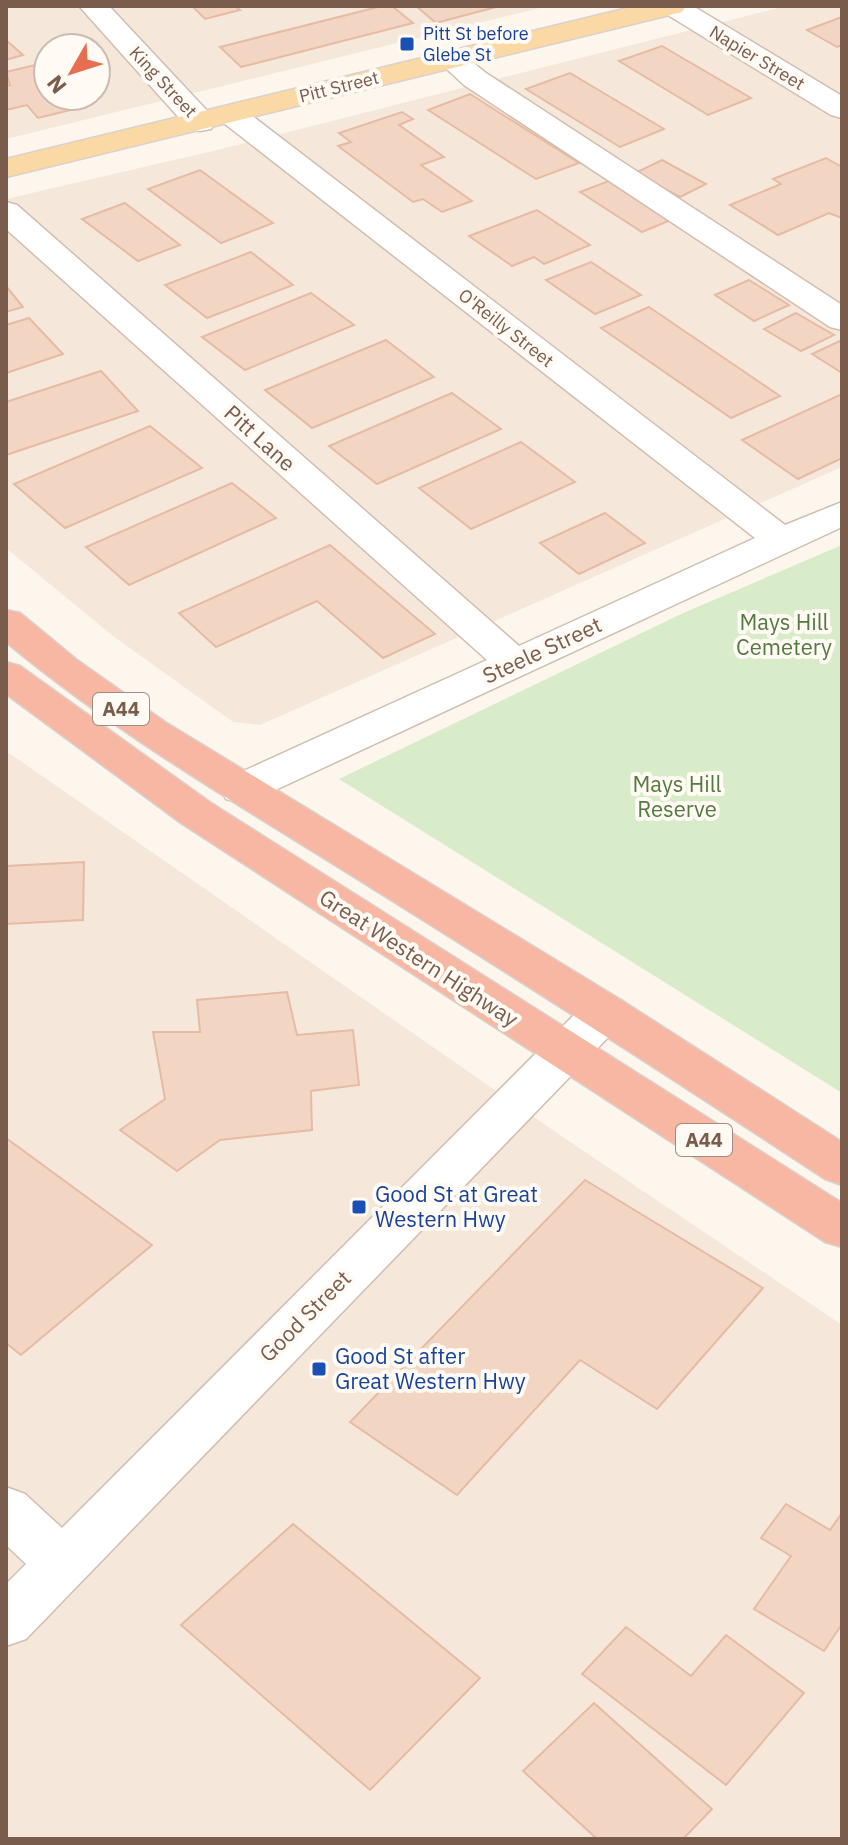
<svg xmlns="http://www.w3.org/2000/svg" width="848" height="1845" viewBox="0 0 848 1845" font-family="'IBM Plex Sans',sans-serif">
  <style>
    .residential { fill: #f5e8da; fill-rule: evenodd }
    .green { fill: #d8ecc9 }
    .building { fill: #f3d5c3; stroke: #e6bba3; stroke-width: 2 }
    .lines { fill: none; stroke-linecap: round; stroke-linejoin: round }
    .minor-casing { stroke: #d1beb0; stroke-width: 3 }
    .major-casing { stroke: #dad1cd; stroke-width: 3 }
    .highway-casing { stroke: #dad1cd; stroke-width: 3 }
    .minor { fill: #fff; fill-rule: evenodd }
    .major { fill: #fbd9a5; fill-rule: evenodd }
    .highway { fill: #f7b7a3; fill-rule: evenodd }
    .transit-dot { fill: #1a4fb4; stroke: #fffaf3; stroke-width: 3 }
    .labels { text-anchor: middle; stroke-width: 8; stroke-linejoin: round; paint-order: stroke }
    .far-transit-label { font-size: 18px; fill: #164399; stroke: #fffaf3; text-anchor: start }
    .far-street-label { font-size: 18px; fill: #7a5c4d; stroke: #fffaf3 }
    .shield { fill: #fffaf3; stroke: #a28b7f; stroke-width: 2 }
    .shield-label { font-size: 20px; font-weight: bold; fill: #7a5c4d }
    .street-label { font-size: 22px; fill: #7a5c4d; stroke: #fffaf3 }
    .park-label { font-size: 22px; fill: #537a41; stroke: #fffaf3 }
    .transit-label { font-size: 22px; fill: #164399; stroke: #fffaf3; text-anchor: start }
  </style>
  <rect width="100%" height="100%" fill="#fdf6ec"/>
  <!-- residential -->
  <g class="residential">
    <path d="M6,6h542l-542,133zM48,48h48v48h-48z"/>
    <path d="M786,6h56v461l-582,258 -27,-3 -120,-86 -107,-88v-349l211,-49z"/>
    <path d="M6,751l551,382 285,192v514h-836z"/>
  </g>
  <!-- green -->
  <path class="green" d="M842,545v548l-503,-314 342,-165z"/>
  <!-- building -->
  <g class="building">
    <path d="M192,6h43l5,4 -35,9z"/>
    <path d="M382,6h10l21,17 -172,44 -21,-20z"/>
    <path d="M416,6h84l-64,17z"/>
    <path d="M842,17v28l-5,2 -30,-17z"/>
    <path d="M6,40l17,15 -17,5z"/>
    <path d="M662,46l89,52 -43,17 -89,-54z"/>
    <path d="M35,65l13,14v17h15l12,13 -37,9 -11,-13 -21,5v-24l4,-1 -4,-13z"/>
    <path d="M570,73l94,56 -44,18 -94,-58z"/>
    <path d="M470,94l109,69 -43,16 -108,-69z"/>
    <path d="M402,112l11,7 -14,6 45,32 -23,8 51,36 -30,11 -19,-13 -10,3 -75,-56 13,-4 -12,-9z"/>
    <path d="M826,158l16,9v51l-13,-5 -51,22 -48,-30 51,-21 -8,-5z"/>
    <path d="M662,160l44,24 -26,13 -45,-24z"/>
    <path d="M200,170l73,53 -52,20 -73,-54z"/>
    <path d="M611,180l62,39 -31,13 -62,-40z"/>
    <path d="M125,203l55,42 -42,16 -56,-42z"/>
    <path d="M537,210l53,35 -46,19 -10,-7 -22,9 -43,-30z"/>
    <path d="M251,252l42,33 -86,33 -42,-33z"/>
    <path d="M591,262l50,33 -46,19 -49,-34z"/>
    <path d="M749,280l40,25 -35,16 -39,-26z"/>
    <path d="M6,286l17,21 -17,5z"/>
    <path d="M311,293l43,32 -109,45 -43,-33z"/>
    <path d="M649,307l131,89 -49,22 -130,-90z"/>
    <path d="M796,313l38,22 -33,16 -37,-22z"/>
    <path d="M29,318l34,36 -57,19v-48z"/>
    <path d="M386,340l48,37 -122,51 -47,-38z"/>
    <path d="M840,341l2,2v30l-30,-19z"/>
    <path d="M101,371l37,40 -132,44v-53z"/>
    <path d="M452,393l49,36 -124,55 -48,-38z"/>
    <path d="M842,394v64l-44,21 -56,-39z"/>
    <path d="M150,426l52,42 -137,60 -51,-44z"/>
    <path d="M521,442l54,40 -104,47 -52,-41z"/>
    <path d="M232,483l44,35 -147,67 -43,-38z"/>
    <path d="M605,513l40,30 -66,31 -39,-31z"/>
    <path d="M330,545l105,89 -52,24 -66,-57 -101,46 -37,-34z"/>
    <path d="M84,862l-1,58 -77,4v-58z"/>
    <path d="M287,992l10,43 56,-5 6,55 -48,6 1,39 -92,10 -43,31 -57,-41 45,-31 -12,-67h47l-3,-32z"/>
    <path d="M6,1138l146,107 -131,110 -15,-12z"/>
    <path d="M585,1180l178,108 -106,121 -77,-49 -123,135 -107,-73z"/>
    <path d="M786,1504l44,26 12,-17v111l-18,27 -70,-42 37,-53 -30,-18z"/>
    <path d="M293,1524l187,154 -110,112 -189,-165z"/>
    <path d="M626,1627l65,49 35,-41 78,58 -78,92 -144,-111z"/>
    <path d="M594,1703l118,106 -29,30h-86l-74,-68z"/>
  </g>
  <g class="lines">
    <defs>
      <g id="minor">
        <path d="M79,6h30l102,109 4,7 -4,7 -11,2 -11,-2z"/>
        <path d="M659,6h34l149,90v22l-11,-3 -168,-103z"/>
        <path d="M451,50l10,3 25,20 356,232v25l-12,-3 -366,-242 -28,-26 5,-6z"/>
        <path d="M231,105l11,3 543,417 57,-23v25l-586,272 -15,4 -15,-4 -6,-10 6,-10 261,-119 -481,-431v-27l11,3 502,441 236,-108 -535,-418 -4,-6 4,-6z"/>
        <path d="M605,995l16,5 7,12 -7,12 -595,615 -20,7v-62l20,-20 -20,-19v-58l19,7 37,34 527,-528z"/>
      </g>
      <path id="major" d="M636,6h50l-4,6 -676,165v-18z"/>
      <g id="highway">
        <path d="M6,610l14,3 57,47 88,62 456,278 221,142v43l-17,-6c-152,-100 -304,-198 -458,-294 -123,-77 -249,-150 -361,-243z"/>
        <path d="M6,662l14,4 191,137 631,400v44l-17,-5 -644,-419 -175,-129z"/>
      </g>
    </defs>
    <!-- minor casing -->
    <use href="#minor" class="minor-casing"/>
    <!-- major casing -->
    <use href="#major" class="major-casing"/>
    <!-- highway casing -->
    <use href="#highway" class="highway-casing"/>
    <!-- minor -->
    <use href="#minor" class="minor"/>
    <!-- major -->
    <use href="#major" class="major"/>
    <!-- highway -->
    <use href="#highway" class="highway"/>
  </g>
  <!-- markers -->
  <g class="transit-dot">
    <rect x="399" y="36" width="16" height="16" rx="4"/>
    <rect x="351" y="1199" width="16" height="16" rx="4"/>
    <rect x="311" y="1361" width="16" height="16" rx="4"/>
  </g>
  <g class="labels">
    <!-- far-transit labels -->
    <g class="far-transit-label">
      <text x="423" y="40">Pitt St before<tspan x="423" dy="21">Glebe St</tspan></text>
    </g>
    <!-- far-street labels -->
    <g class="far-street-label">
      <text transform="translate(757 58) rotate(31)" y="6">Napier Street</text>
      <text transform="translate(163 82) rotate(47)" y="6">King Street</text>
      <text transform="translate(339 87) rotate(-14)" y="6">Pitt Street</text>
      <text transform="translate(506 328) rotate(38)" y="6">O'Reilly Street</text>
    </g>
    <!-- shield labels -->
    <g class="shield">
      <rect x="93" y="693" width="56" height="32" rx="6"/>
      <rect x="676" y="1124" width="56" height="32" rx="6"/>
    </g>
    <g class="shield-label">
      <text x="121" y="716">A44</text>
      <text x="704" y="1147">A44</text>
    </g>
    <!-- street labels -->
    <g class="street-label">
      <text transform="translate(260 438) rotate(42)" y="8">Pitt Lane</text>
      <text transform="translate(542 650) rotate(-25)" y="8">Steele Street</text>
      <text transform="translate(419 958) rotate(33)" y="8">Great Western Highway</text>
      <text transform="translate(305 1316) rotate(-45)" y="8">Good Street</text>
    </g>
    <!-- park labels -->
    <g class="park-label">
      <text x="784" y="630">Mays Hill<tspan x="784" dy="25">Cemetery</tspan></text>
      <text x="677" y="792">Mays Hill<tspan x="677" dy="25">Reserve</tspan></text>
    </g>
    <!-- transit labels -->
    <g class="transit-label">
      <text x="375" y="1202">Good St at Great<tspan x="375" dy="25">Western Hwy</tspan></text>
      <text x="335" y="1364">Good St after<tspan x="335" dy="25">Great Western Hwy</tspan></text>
    </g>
  </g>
  <!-- border -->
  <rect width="848" height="1845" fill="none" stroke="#7a5c4d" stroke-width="16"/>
  <!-- north arrow -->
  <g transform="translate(72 72) rotate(231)"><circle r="38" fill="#fffaf3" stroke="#cabbb1" stroke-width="2"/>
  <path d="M0-6L14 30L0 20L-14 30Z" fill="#e76f51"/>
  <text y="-12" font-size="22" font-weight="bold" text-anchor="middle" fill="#7a5c4d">N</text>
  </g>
</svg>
